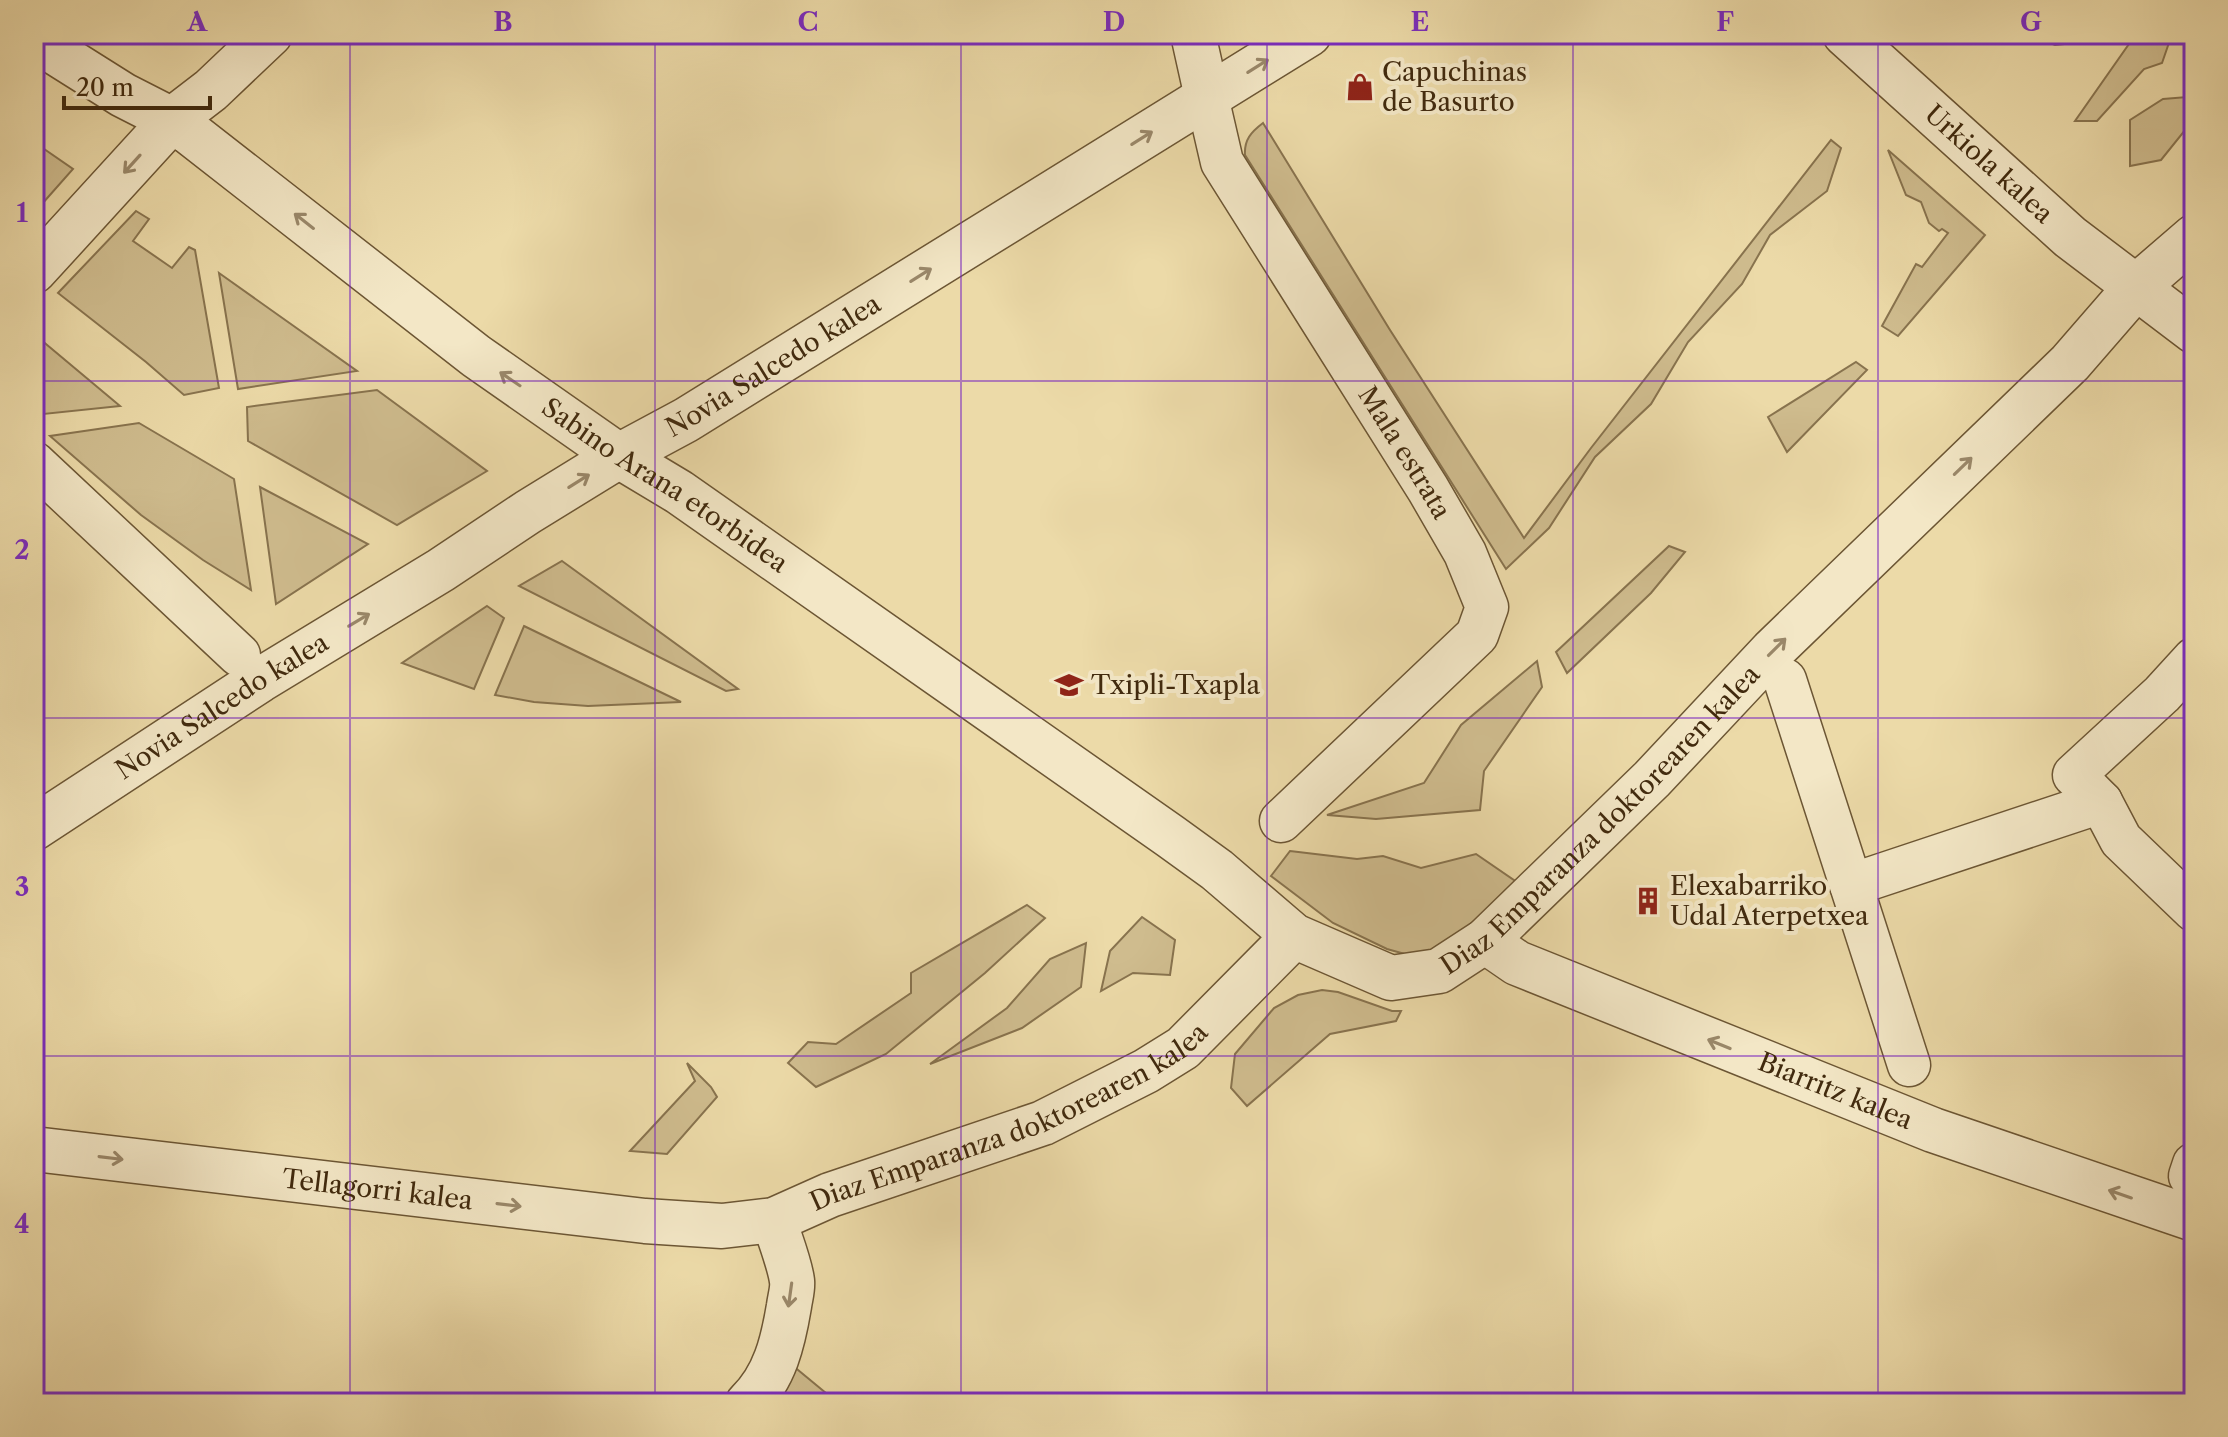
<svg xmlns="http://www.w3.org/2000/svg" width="2228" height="1437" viewBox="0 0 2228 1437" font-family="'Libre Caslon Text',serif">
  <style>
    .green { fill: #cfbc8e; stroke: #88734e; stroke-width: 2 }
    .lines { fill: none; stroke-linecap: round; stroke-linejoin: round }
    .pedestrian-casing { stroke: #6c5634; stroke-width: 45 }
    .minor-casing { stroke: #6c5634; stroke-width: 47 }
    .pedestrian { stroke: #f3e7c6; stroke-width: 42 }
    .minor { stroke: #f3e7c6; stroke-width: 44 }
    .oneway { stroke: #9a886a }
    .grid { fill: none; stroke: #7b2cbf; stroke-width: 2; stroke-opacity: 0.55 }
    .labels { text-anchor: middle; stroke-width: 8; stroke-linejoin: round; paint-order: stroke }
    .poi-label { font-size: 26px; fill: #412a0e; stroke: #f3e7c6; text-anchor: start }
    .street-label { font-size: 26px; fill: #412a0e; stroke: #f3e7c6 }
    .neatline { fill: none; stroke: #7b2cbf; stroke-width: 3 }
    .grid-label { font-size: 26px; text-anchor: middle; font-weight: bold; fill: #7b2cbf }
  </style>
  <rect width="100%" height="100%" fill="#ecdaa8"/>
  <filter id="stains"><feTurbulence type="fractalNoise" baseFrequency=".0025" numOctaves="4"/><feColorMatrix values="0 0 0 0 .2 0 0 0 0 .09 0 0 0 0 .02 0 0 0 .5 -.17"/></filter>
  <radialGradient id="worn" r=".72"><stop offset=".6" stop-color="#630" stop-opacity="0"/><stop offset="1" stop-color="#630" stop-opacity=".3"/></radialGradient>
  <!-- green -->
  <g class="green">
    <path d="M2027,34h64l-7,8 -29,3z"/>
    <path d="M2136,34h36l-10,29 -18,6 -47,52h-22z"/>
    <path d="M2187,97l3,27 -29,36 -31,6v-46l33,-21z"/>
    <path d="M1263,123l127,207 134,208 67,-90 240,-308 10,8 -14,43 -57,44 -28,49 -54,58 -37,62 -56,53 -46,71 -43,41 -261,-414c-1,-15 6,-23 18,-32z"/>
    <path d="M34,142l39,27 -39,44z"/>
    <path d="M1888,150l97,85 -87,101 -16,-10 34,-62 6,3 26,-34 -6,-4 -3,2 -10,-8 -8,-21 -15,-7z"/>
    <path d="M136,211l13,8 -16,22 39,27 17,-21 6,3 24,138 -35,7 -38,-33 -88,-69z"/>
    <path d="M219,273l138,98 -119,18z"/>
    <path d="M34,334l86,72 -86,9z"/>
    <path d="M1856,362l11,8 -80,82 -19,-35z"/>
    <path d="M377,390l110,81 -90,54 -149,-84 -1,-34z"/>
    <path d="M139,423l95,56 17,111 -48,-30 -62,-45 -91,-79z"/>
    <path d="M260,487l108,57 -92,60z"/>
    <path d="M1669,546l16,6 -34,41 -84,80 -11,-21z"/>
    <path d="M562,561l176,128 -12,2 -207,-105z"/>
    <path d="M487,606l17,12 -30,71 -72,-26z"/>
    <path d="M524,626l157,76 -93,4 -54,-4 -39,-7z"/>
    <path d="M1537,661l5,26 -58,84 -4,39 -104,9 -49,-4 97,-32 37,-58z"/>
    <path d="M1290,851l67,8 26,-3 38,12 55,-14 45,31 -60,59 -49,12 -25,-7 -54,-26 -62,-47z"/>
    <path d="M1027,905l18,13 -60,55 -99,81 -70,33 -28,-24 20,-21 28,2 75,-51v-20z"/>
    <path d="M1142,917l33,23 -5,35 -37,-2 -32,18 9,-40z"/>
    <path d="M1086,943l-5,44 -59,41 -92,36 77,-56 43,-49z"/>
    <path d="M1322,990l16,2 54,19h9l-5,10 -66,13 -83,72 -16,-18 4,-34 39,-46 24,-13z"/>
    <path d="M687,1063l24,24 6,10 -50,57 -37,-3 65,-70z"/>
    <path d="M792,1365l46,38h-70z"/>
  </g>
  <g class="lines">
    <defs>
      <g id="pedestrian">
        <path id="s1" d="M1207,97l15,65 206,327 37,64 22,54 -10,28 -196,186"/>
        <path d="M34,463l205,192"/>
        <path d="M2194,659l-32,35 -88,81 27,27 20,38 73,70"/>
        <path d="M1785,680l124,385"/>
        <path d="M1851,885l250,-83"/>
        <path d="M2190,1176l4,-12"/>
      </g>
      <g id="minor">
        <path d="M1193,34l14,63"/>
        <path id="s2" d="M1845,34l225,203 124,94"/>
        <path id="s3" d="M34,39l89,56 49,25 17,12 287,224 143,100 60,36 491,344 47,34 77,66 97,42 48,-7 46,-30 167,-162 120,-128 298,-288 66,-76 58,-50"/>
        <path d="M34,271l138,-151 39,-30 59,-56"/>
        <path id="s4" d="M34,828l226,-148 181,-110 87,-58 91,-56 67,-36 623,-386"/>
        <path id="s5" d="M1485,941l32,22 416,167 261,89"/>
        <path id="s6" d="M34,1149l611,72 77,5 52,-6 56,-25 213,-72 103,-52 37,-23 111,-112"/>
        <path d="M748,1403c27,-26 35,-61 41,-97 1,-8 4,-17 3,-25 -2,-17 -13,-44 -18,-61"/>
      </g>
    </defs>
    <!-- pedestrian casing -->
    <use href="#pedestrian" class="pedestrian-casing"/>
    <!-- minor casing -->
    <use href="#minor" class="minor-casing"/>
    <!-- pedestrian -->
    <use href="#pedestrian" class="pedestrian"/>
    <!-- minor -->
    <use href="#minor" class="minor"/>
  </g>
  <!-- one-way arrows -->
  <defs><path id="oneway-shaft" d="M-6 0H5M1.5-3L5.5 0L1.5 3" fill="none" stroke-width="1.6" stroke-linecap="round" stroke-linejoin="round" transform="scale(2)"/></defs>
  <g class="oneway">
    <use href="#oneway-shaft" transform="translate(1258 66) rotate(-32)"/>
    <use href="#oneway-shaft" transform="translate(1142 138) rotate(-32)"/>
    <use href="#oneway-shaft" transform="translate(132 164) rotate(132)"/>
    <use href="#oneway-shaft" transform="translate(304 221) rotate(-142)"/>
    <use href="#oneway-shaft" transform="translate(921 275) rotate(-32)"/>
    <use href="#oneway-shaft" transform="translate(510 379) rotate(-146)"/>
    <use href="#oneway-shaft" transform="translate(1963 466) rotate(-44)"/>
    <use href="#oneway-shaft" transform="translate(579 481) rotate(-32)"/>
    <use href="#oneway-shaft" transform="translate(359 620) rotate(-31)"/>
    <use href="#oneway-shaft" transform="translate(1777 647) rotate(-45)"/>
    <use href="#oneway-shaft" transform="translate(1719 1044) rotate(-158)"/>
    <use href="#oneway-shaft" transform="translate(111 1158) rotate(7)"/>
    <use href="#oneway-shaft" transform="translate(2120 1194) rotate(-161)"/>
    <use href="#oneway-shaft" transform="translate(509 1205) rotate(7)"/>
    <use href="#oneway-shaft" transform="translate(790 1295) rotate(98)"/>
  </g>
  <!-- grid -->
  <path class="grid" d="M350,34v1369M655,34v1369M961,34v1369M1267,34v1369M1573,34v1369M1878,34v1369M34,381h2160M34,718h2160M34,1056h2160"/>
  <!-- icons -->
  <defs>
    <symbol id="shop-bare" viewBox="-9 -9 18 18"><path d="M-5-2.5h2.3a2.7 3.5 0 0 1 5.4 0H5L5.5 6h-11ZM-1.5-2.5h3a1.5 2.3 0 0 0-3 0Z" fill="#8f2418" stroke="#f3e7c6" stroke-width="2.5" paint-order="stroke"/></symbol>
    <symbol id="school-bare" viewBox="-9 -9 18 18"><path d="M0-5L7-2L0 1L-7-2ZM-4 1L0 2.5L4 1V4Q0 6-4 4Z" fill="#8f2418" stroke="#f3e7c6" stroke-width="2.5" paint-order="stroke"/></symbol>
    <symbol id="building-bare" viewBox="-9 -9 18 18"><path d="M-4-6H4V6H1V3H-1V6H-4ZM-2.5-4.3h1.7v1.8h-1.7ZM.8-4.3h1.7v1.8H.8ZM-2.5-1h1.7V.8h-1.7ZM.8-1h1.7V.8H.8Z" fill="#8f2418" stroke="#f3e7c6" stroke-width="2.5" paint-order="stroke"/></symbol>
  </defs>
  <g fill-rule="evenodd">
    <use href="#shop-bare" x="1340" y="67" width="40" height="40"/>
    <use href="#school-bare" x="1049" y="665" width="40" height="40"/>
    <use href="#building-bare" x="1628" y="881" width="40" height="40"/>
  </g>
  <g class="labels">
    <!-- poi labels -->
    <g class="poi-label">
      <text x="1382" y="81">Capuchinas<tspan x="1382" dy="30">de Basurto</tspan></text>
      <text x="1091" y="694">Txipli-Txapla</text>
      <text x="1670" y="895">Elexabarriko<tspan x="1670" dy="30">Udal Aterpetxea</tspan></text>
    </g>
    <!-- street labels -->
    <g class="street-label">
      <text dy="9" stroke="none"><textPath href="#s2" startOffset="194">Urkiola kalea</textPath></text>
      <text dy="9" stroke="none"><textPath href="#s4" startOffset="872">Novia Salcedo kalea</textPath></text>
      <text dy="9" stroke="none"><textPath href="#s1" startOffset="410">Mala estrata</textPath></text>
      <text dy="9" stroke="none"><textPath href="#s3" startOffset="774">Sabino Arana etorbidea</textPath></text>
      <text dy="9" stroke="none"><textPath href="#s4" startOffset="224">Novia Salcedo kalea</textPath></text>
      <text dy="9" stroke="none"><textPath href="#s3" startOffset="1924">Diaz Emparanza doktorearen kalea</textPath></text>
      <text dy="9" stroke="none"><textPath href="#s5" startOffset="382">Biarritz kalea</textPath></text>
      <text dy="9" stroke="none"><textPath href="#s6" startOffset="1002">Diaz Emparanza doktorearen kalea</textPath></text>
      <text dy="9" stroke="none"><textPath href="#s6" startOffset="346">Tellagorri kalea</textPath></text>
    </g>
  </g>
  <!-- margin -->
  <rect width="2228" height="1437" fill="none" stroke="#ecdaa8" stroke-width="88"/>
  <!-- scale -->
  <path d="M64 96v12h146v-12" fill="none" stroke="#412a0e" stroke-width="4"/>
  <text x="76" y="96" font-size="24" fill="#412a0e" stroke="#f3e7c6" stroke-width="6" paint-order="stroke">20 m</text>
  <rect x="44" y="44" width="2140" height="1349" class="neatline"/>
  <g class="grid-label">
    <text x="197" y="31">A</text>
    <text x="503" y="31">B</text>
    <text x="808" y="31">C</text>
    <text x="1114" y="31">D</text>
    <text x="1420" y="31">E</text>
    <text x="1725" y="31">F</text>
    <text x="2031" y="31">G</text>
    <text x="22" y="222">1</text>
    <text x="22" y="559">2</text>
    <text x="22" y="896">3</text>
    <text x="22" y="1233">4</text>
  </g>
  <rect width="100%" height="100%" filter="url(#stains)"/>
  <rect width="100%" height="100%" fill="url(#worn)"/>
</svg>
